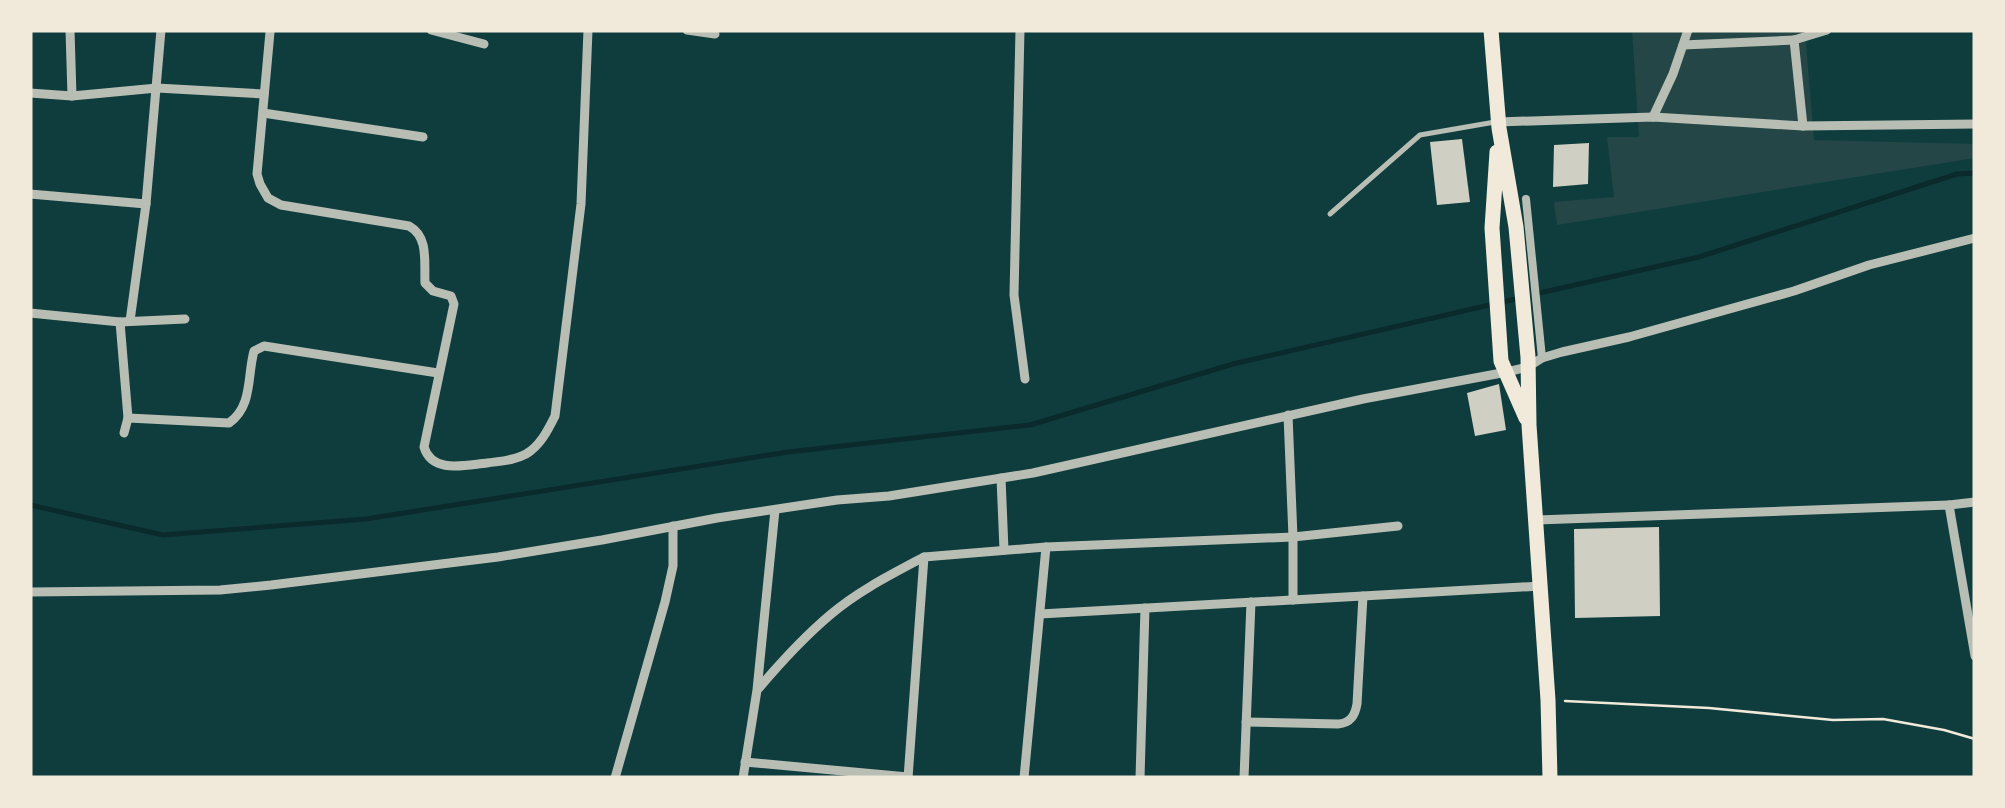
<svg xmlns="http://www.w3.org/2000/svg" width="2005" height="808" viewBox="0 0 2005 808" font-family="Cabin,sans-serif">
  <style>
    .green { fill: #244646 }
    .lines { fill: none; stroke-linecap: round; stroke-linejoin: round }
    .stream { stroke: #0a2a2b; stroke-width: 5 }
    .building { fill: #cfcfc3 }
    .path { stroke: #f1e9da; stroke-width: 2.5 }
    .service { stroke: #b8beb3; stroke-width: 5 }
    .pedestrian { stroke: #b8beb3; stroke-width: 8 }
    .minor { stroke: #b8beb3; stroke-width: 9 }
    .primary { stroke: #f1e9da; stroke-width: 15 }
  </style>
  <rect width="100%" height="100%" fill="#0f3d3e"/>
  <!-- green -->
  <path class="green" d="M1632,30h176l-2,14 8,96 161,4v14l-418,67 -3,-23 60,-5 -7,-60h32z"/>
  <g class="lines">
    <!-- stream -->
    <g class="stream">
      <path d="M1535,294l164,-37 258,-83 18,-1"/>
      <path d="M30,505l133,30 203,-16 422,-67 242,-27 203,-61 287,-66"/>
    </g>
  </g>
  <!-- building -->
  <g class="building">
    <path d="M1462,139l8,63 -33,3 -7,-63z"/>
    <path d="M1589,143l-1,41 -35,3 1,-42z"/>
    <path d="M1499,384l7,46 -31,6 -8,-43z"/>
    <path d="M1659,527l1,89 -85,2 -1,-89z"/>
  </g>
  <g class="lines">
    <!-- path -->
    <path class="path" d="M1565,701l144,7 124,12 50,-1 61,11 31,9"/>
    <!-- service -->
    <path class="service" d="M1330,214l90,-79 75,-13"/>
    <!-- pedestrian -->
    <path class="pedestrian" d="M1526,199l16,159"/>
    <!-- minor -->
    <g class="minor">
      <path d="M70,30l2,66"/>
      <path d="M431,30l53,14"/>
      <path d="M687,30l28,4"/>
      <path d="M1020,30l-6,265 11,84"/>
      <path d="M270,32l-13,142 3,10 8,14 13,7 128,21c20,11 15,36 16,57l8,8 18,5 3,8 -30,143c8,27 41,18 63,16 13,-2 26,-2 39,-9 14,-8 22,-24 29,-38l26,-212 7,-174"/>
      <path d="M1683,45l111,-5"/>
      <path d="M30,93l42,3 85,-8 107,6"/>
      <path d="M263,113l160,24"/>
      <path d="M1653,117l20,-43 15,-44"/>
      <path d="M1498,122l155,-5 150,9 172,-2"/>
      <path d="M1803,126l-9,-86 33,-10"/>
      <path d="M30,194l116,10"/>
      <path d="M30,313l90,9 65,-3"/>
      <path d="M130,321l16,-117 15,-174"/>
      <path d="M120,322l8,96 -4,15"/>
      <path d="M1288,415l5,122v63"/>
      <path d="M128,418l101,5c24,-17 18,-47 25,-72l10,-5 174,27"/>
      <path d="M1001,478l3,72"/>
      <path d="M1949,505l26,-3"/>
      <path d="M1537,520l412,-15 26,151"/>
      <path d="M30,592l190,-2 51,-5 227,-28 104,-17 115,-22 120,-18 52,-4 144,-23 330,-74 144,-27 21,-5 14,-9 20,-6 67,-15 165,-46 75,-26 106,-27"/>
      <path d="M1040,614l501,-28"/>
      <path d="M759,688c22,-26 45,-51 71,-73 28,-24 62,-41 94,-58"/>
      <path d="M1246,722l92,2c13,-1 17,-9 19,-20l6,-108"/>
      <path d="M745,762l163,15"/>
      <path d="M615,778l50,-176 8,-36v-40"/>
      <path d="M743,778l14,-88 18,-180"/>
      <path d="M908,778l16,-221 122,-10 247,-10 105,-11"/>
      <path d="M1024,778l22,-231"/>
      <path d="M1140,778l5,-170"/>
      <path d="M1244,778l7,-176"/>
    </g>
    <!-- primary -->
    <g class="primary">
      <path d="M1491,30l8,98 17,99 12,130 1,68 19,275 2,78"/>
      <path d="M1497,152l-5,76 9,133 25,57"/>
    </g>
  </g>
  <!-- border -->
  <rect width="2005" height="808" fill="none" stroke="#f1e9da" stroke-width="65"/>
</svg>
